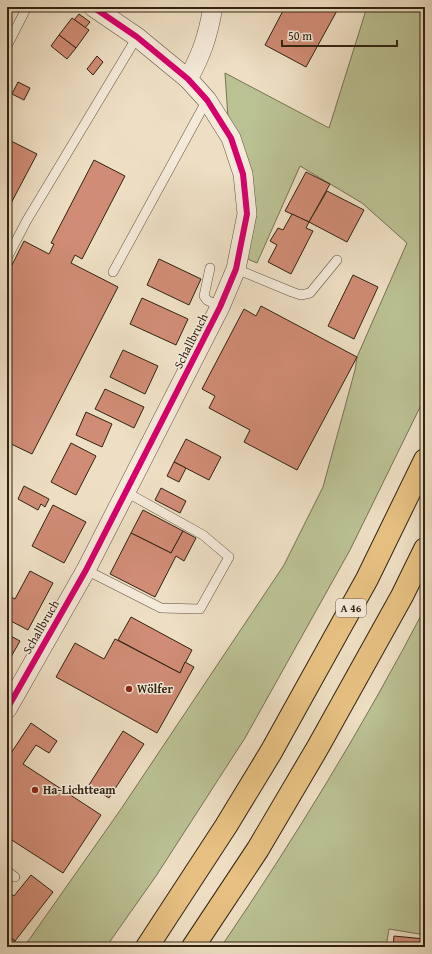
<svg xmlns="http://www.w3.org/2000/svg" width="432" height="954" viewBox="0 0 432 954" font-family="'Gentium Book Plus',serif">
  <style>
    .green { fill: #bac193; stroke: #757252 }
    .building { fill: #d08c75; stroke: #302311 }
    .lines { fill: none; stroke-linecap: round; stroke-linejoin: round }
    .service-casing { stroke: #60523e; stroke-width: 10 }
    .minor-casing { stroke: #60523e; stroke-width: 20 }
    .motorway-casing { stroke: #302311; stroke-width: 24 }
    .service { stroke: #f4ead9; stroke-width: 9 }
    .minor { stroke: #f4ead9; stroke-width: 19 }
    .motorway { stroke: #e7c082; stroke-width: 22 }
    .cycleway-casing { stroke: #f4ead9; stroke-width: 8 }
    .cycleway { stroke: #d6006c; stroke-width: 6 }
    .poi-dot { fill: #8f2418; stroke: #f4ead9; stroke-width: 1.5 }
    .labels { text-anchor: middle; stroke-width: 3; stroke-linejoin: round; paint-order: stroke }
    .shield { fill: #f4ead9; stroke: #6b5f4d; stroke-width: 1 }
    .shield-label { font-size: 11px; font-weight: bold; fill: #302311 }
    .street-label { font-size: 12px; fill: #302311; stroke: #f4ead9 }
    .poi-label { font-size: 12px; font-weight: bold; fill: #302311; stroke: #f4ead9; text-anchor: start }
  </style>
  <rect width="100%" height="100%" fill="#eedfc4"/>
  <filter id="stains"><feTurbulence type="fractalNoise" baseFrequency=".005" numOctaves="4"/><feColorMatrix values="0 0 0 0 .2 0 0 0 0 .09 0 0 0 0 .02 0 0 0 .5 -.17"/></filter>
  <radialGradient id="worn" r=".72"><stop offset=".6" stop-color="#630" stop-opacity="0"/><stop offset="1" stop-color="#630" stop-opacity=".3"/></radialGradient>
  <!-- green -->
  <g class="green">
    <path d="M367,7h58v390l-75,153 -105,188 -89,138 -50,71h-82l97,-138 163,-244 39,-78 32,-117 2,-13 50,-114 -45,-40 -62,-37 -43,97 -12,-5 11,-42 -9,-46 -19,-52 -3,-45 104,55z"/>
    <path d="M425,608v327l-36,-6 -3,18h-165c74,-109 143,-222 204,-339z"/>
  </g>
  <!-- building -->
  <g class="building">
    <path d="M285,7h54l-33,60 -41,-22z"/>
    <path d="M79,14l11,8 -5,6 -11,-8z"/>
    <path d="M72,18l17,12 -13,18 -17,-13z"/>
    <path d="M59,35l17,13 -9,11 -16,-13z"/>
    <path d="M97,56l6,6 -10,13 -6,-6z"/>
    <path d="M18,82l12,6 -6,12 -12,-6z"/>
    <path d="M7,139l30,15 -28,53 -2,-1z"/>
    <path d="M94,160l31,16 -43,83 -7,-4 -4,8 47,24 -86,167 -25,-12v-167l17,-34 25,13 5,-10 -3,-1z"/>
    <path d="M306,172l24,12 -21,38 -24,-11z"/>
    <path d="M327,191l37,19 -17,32 -38,-20z"/>
    <path d="M292,214l17,8 -3,6 7,3 -22,43 -23,-12 9,-17 -7,-4 8,-13 5,2z"/>
    <path d="M159,259l42,20 -12,26 -42,-20z"/>
    <path d="M353,275l25,12 -24,52 -26,-13z"/>
    <path d="M142,298l46,21 -12,26 -46,-21z"/>
    <path d="M261,306l96,51 -60,113 -53,-28 6,-12 -41,-22 6,-12 -13,-7 42,-80 12,7z"/>
    <path d="M123,350l35,16 -13,28 -35,-17z"/>
    <path d="M105,389l39,18 -10,21 -39,-19z"/>
    <path d="M86,412l26,12 -10,23 -26,-12z"/>
    <path d="M186,439l35,18 -12,23 -35,-18z"/>
    <path d="M71,443l25,13 -20,39 -25,-13z"/>
    <path d="M174,462l12,6 -7,14 -12,-6z"/>
    <path d="M24,486l25,13 -4,8 -4,-3 -3,6 -20,-11z"/>
    <path d="M161,488l25,13 -6,12 -25,-13z"/>
    <path d="M53,505l33,17 -22,41 -32,-17z"/>
    <path d="M143,510l40,21 -12,22 -40,-20z"/>
    <path d="M183,531l13,7 -12,23 -8,-5 -21,41 -45,-23 21,-41 40,20z"/>
    <path d="M30,571l23,12 -25,47 -21,-11v-24l8,4z"/>
    <path d="M131,617l61,33 -12,23 -62,-33z"/>
    <path d="M7,634l13,7 -13,23z"/>
    <path d="M115,639l65,34 5,-11 9,5 -37,66 -101,-56 19,-34 29,16z"/>
    <path d="M31,723l26,18 -8,12 -13,-8 -13,19 78,51 -38,58 -56,-36v-78z"/>
    <path d="M123,731l21,13 -35,54 -20,-13z"/>
    <path d="M31,875l22,17 -38,49 -8,-6v-44l7,5z"/>
    <path d="M7,935l8,6 -5,6h-3z"/>
    <path d="M394,936l31,3v8h-32z"/>
  </g>
  <g class="lines">
    <defs>
      <g id="service">
        <path d="M7,46l20,-39"/>
        <path d="M7,258l20,-38 110,-183"/>
        <path d="M210,268l-6,28 3,4 13,7"/>
        <path d="M236,269l56,23 9,3 9,-2 27,-33"/>
        <path d="M113,272l94,-172"/>
        <path d="M86,570l75,38 39,1 29,-52 -26,-22 -77,-43"/>
        <path d="M7,871l8,6"/>
      </g>
      <g id="minor">
        <path d="M188,79c14,-25 20,-44 25,-72"/>
        <path d="M7,709l79,-139 134,-263 16,-38 11,-55 -4,-40 -12,-36 -24,-38 -19,-21 -51,-42 -44,-30"/>
      </g>
      <g id="motorway">
        <path d="M147,947l79,-121 45,-74 96,-173 58,-119"/>
        <path d="M193,947l65,-98 60,-102 84,-151 23,-47"/>
      </g>
    </defs>
    <!-- service casing -->
    <use href="#service" class="service-casing"/>
    <!-- minor casing -->
    <use href="#minor" class="minor-casing"/>
    <!-- motorway casing -->
    <use href="#motorway" class="motorway-casing"/>
    <!-- service -->
    <use href="#service" class="service"/>
    <!-- minor -->
    <use href="#minor" class="minor"/>
    <!-- motorway -->
    <use href="#motorway" class="motorway"/>
    <defs>
      <path id="cycleway" d="M7,709l79,-139 134,-263 16,-38 11,-55 -4,-40 -12,-36 -24,-38 -19,-21 -51,-42 -44,-30"/>
    </defs>
    <!-- cycleway casing -->
    <use href="#cycleway" class="cycleway-casing"/>
    <!-- cycleway -->
    <use href="#cycleway" class="cycleway"/>
  </g>
  <!-- markers -->
  <g class="poi-dot">
    <circle cx="129" cy="689" r="4"/>
    <circle cx="35" cy="790" r="4"/>
  </g>
  <g class="labels">
    <!-- shield labels -->
    <rect class="shield" x="336" y="599" width="30" height="18" rx="3"/>
    <g class="shield-label">
      <text x="351" y="612">A 46</text>
    </g>
    <!-- street labels -->
    <g class="street-label">
      <text transform="translate(191 341) rotate(-63)" y="4">Schallbruch</text>
      <text transform="translate(41 627) rotate(-60)" y="4">Schallbruch</text>
    </g>
    <!-- poi labels -->
    <g class="poi-label">
      <text x="137" y="693">Wölfer</text>
      <text x="43" y="794">Ha-Lichtteam</text>
    </g>
  </g>
  <!-- margin -->
  <rect width="432" height="954" fill="none" stroke="#eedfc4" stroke-width="24"/>
  <rect x="8" y="8" width="416" height="938" fill="none" stroke="#302311" stroke-width="2"/>
  <rect x="12" y="12" width="408" height="930" fill="none" stroke="#302311"/>
  <!-- scale -->
  <path d="M282 40v6h115v-6" fill="none" stroke="#302311" stroke-width="2"/>
  <text x="288" y="40" font-size="12" fill="#302311" stroke="#f4ead9" stroke-width="3" paint-order="stroke">50 m</text>
  <rect width="100%" height="100%" filter="url(#stains)"/>
  <rect width="100%" height="100%" fill="url(#worn)"/>
</svg>
